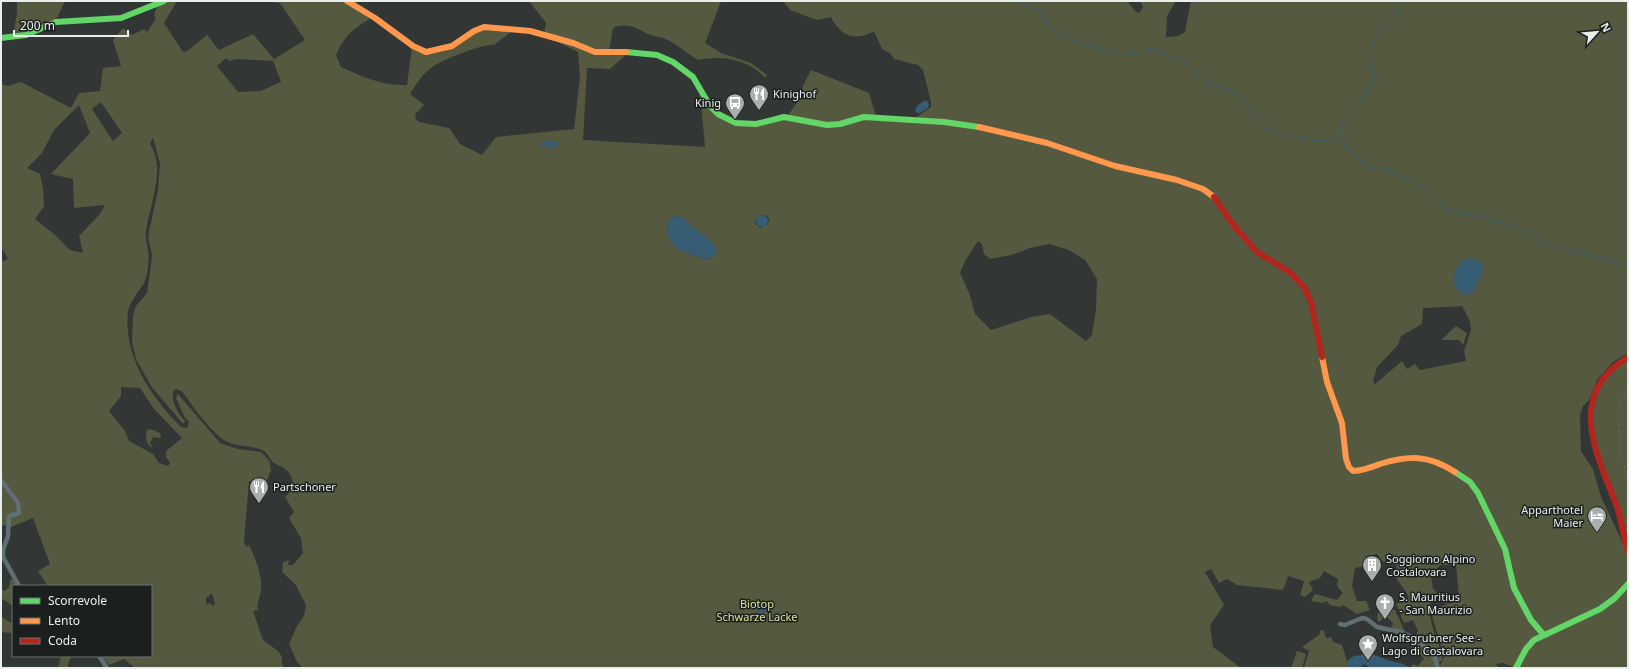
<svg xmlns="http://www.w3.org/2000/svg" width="1629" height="669" viewBox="0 0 1629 669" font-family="'Noto Sans',sans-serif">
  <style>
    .green { fill: #555940; fill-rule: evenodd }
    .water { fill: #375d75 }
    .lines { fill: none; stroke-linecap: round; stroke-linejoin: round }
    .stream { stroke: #375d75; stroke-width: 1 }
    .street { stroke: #606f72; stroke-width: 4.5 }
    .fast { stroke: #63d668; stroke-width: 6 }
    .slow { stroke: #ff974d; stroke-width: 6 }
    .jam { stroke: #b3261e; stroke-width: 6 }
    .rail { stroke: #646e6e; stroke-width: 1; stroke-dasharray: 2 4; stroke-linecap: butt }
    .labels { text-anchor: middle; stroke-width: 3; stroke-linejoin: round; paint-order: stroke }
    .poi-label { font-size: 11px; fill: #e8efed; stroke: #1b201e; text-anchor: start }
    .park-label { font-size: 11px; fill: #dae49c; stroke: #1b201e }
  </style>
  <rect width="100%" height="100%" fill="#323736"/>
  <!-- green -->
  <g class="green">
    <path d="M17,1h48l-9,19 -18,9 -25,7 4,-23z"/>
    <path d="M169,1h8l-13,22 19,29 4,-1 20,-16 12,15 34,-16 21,25 31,-19 -25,-37 -19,-2h82l26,14 -1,3 2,1c-18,10 -26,18 -34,36l5,12c22,10 41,19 66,18l5,-38c14,10 31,7 46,-2 7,-4 13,-11 21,-14 10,-4 23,-2 33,0l-18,14c-9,-2 -52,15 -60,21 -11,7 -17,17 -24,28l14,11 -9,9 1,5 3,3 30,6 11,16 22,11 14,-18 78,-8 6,-51 -2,-26 -28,-14 24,6 22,10 32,-1 -18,16 -23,-1 -4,72 122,7 -5,-57 14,23 20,11 13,2 36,-7 34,6h23l24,-8 80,6 28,4 74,17 69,23 40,10 22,3 26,9 14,11 16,26 23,26 34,21 14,15 6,14 17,81 14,40 4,36 3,8 5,5 5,1 35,-12 15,-3 24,4 17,7 20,14 8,12 26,54 6,27 5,-2c-5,-25 -17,-45 -29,-68 -4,-9 -8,-19 -15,-26 -15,-13 -39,-24 -59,-24 -18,0 -36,9 -53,14h-4l-4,-3 -3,-8 -4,-37 -15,-40 -16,-81 -7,-14 -14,-15 -34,-21 -23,-26 -16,-26 -15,-11 -13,-6 -75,-17 -68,-23 -75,-17 -58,-6 17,-12v-5l-8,-32 -5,-5 -24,-6 -4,-6 -8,-4 -8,-18c-19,11 -34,5 -43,-14l-14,3 -27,-10 -7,-9h344l9,11 3,1 4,-6 -3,-6h36l-9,15 -1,21 12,-1 7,-4 6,-31h437v352l-15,9 -16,18 -8,20 -6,6 -3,9 1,36 12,18 8,28 27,57v114h-111l-14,-5 -7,1 3,4h-60l4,-8 1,-4 -13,-44 1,-4 3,-2 1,2 18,-6 5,-7 -3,-30h-16l-9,11 2,13 15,14 -3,1 -8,-8 -4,-1c-9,20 3,39 9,59v6l-4,4c-3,-15 -12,-19 -23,-28l3,-5 -5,-11 -9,3 -8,-19 13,-6c-3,-9 -10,-14 -14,-22l3,-6 -2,-5 -14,-4 -5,-7 -11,2 -2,10 -9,2 -3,18 5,15h9l4,9 -13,4 -14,-9 -3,2 -10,-2 -3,-4 -4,2 -12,-2 4,-7 22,6 6,-7 -6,-7 1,-7 -14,-8 -4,7 -11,4 4,8 -8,7 -5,-2 4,-14 -16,-5 -5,14 -46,-5 -10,-6 -8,4 -8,-14 -6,3 19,33 -14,20 3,22 28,21h-938l-6,-6 -8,-18 8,-18 7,-10 2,-11 -10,-20 -14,-13 1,-10 6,-2 -1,5h5l10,-12 -2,-15 -12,-20 5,-6 -9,-15c10,-8 10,-21 0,-28 -4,-3 -8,-4 -11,-6 -5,-4 -6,-11 -12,-13 -14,-6 -29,-2 -41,-12 -15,-13 -28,-31 -39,-47l-6,-2 -3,3c-2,9 5,22 12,29l-2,3 -32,-38 -15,-27 -4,-17 1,-26 3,-10 11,-13 4,-28 1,-11 -4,-17 10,-47 2,-26 -7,-27 -3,7c13,19 5,46 0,68 -2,8 -5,18 -4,26 1,10 4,18 2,27 0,6 -2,13 -4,18 -5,8 -15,20 -16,29 -5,44 23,85 53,115l6,1 2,-6 -5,-6 -8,-18 2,-4 42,49 18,6 23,3 8,8 2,10 -4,10 -7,6 -4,-5h-7l-5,60 2,6 3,-2c6,13 13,29 12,43 0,8 -5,14 -3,22l-5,1 10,29 15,11 4,6v7l2,4h-149l-11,-9 -15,6 -8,-9h50v-70h-103l-10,-15 12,-7 -17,-46 -22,9 -7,-2 -3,1v-264l7,-3 -7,-12v-163l7,2 13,-4 50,26 8,-15 21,-2 3,-23 18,-2 -8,-26 10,-12 9,7 12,-6 3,3 9,-13 -2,-4 4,-11zM226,58l4,3 7,-2 36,2 8,21 -20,9 -23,1 -21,-26zM101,102l21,31 -9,8 -21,-32zM79,105l11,28 -39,41 22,5 1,29 31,-3 -5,9 -21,22 4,17 -13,-3 -15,-15 -20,-16 9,-13 -1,-18 -3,-14 -13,-6 15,-15 12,-23zM766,215l3,4 -1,5 -7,4 -6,-4 2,-7zM674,216l8,1 7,8 22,16 5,7 -2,8 -7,3c-16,-5 -39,-9 -40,-30 0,-6 2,-10 7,-13zM978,241l4,3 2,10 6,5 21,-4 19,-7 19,-4 20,6 16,10 12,19 -1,31 -4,25 -6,6 -36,-27 -19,3 -40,13 -16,-16 -5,-19 -10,-22 5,-12zM1462,306l8,15 1,9 -7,21 2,10 -46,9 -5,-6 -8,5 -5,-8 -27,23 -2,-2 4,-15 21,-22 3,-9 21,-12 1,-16zM121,387l19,1 14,21 28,29 -16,13v6l4,6 -2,3 -9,-3 -6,-9 -24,-13 -4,-10 -16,-20 12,-15zM212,593l3,10 -2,3 -3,-3 -4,2v-8h2z"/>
    <path d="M529,1h192l-16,42 16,10 30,10 16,12 -2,3c-16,-19 -44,-23 -67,-18 -12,-7 -22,-17 -35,-22 -5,-1 -10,-2 -15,-4 -12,-6 -21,-12 -35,-6l-4,23 -15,-2 -50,-16 2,-10z"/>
    <path d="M811,70l58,23 7,23 -49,7 -39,-8 11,-15 5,-16z"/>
    <path d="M1456,326l11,7 -4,12 -4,-5h-18z"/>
    <path d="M1628,360v22h-2l2,1v157l-36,-109 2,-39 25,-27z"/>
    <path d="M150,429l10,4 1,5 -8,-1 -3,6 3,5c-7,-3 -8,-11 -6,-18z"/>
    <path d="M12,579l5,7h-4v20l-12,-8v-10l3,3 5,-3 1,-8z"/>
    <path d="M1388,607l7,3 10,22 -13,-4 1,-5 -7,-7 -7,6 -2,-3 1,-6z"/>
    <path d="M1,617l12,7v9l-12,-1z"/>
    <path d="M1321,630l3,1 2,7 5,-1 2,5 9,3 7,23h-45l5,-17 -7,-4 17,-12z"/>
    <path d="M1413,640l19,13 4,15h-26l3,-4 5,2 6,-8 -13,-11z"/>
    <path d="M1297,651l9,3 -4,14h-11z"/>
    <path d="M61,656h10l-4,12h-9z"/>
  </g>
  <!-- water -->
  <g class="water">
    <path d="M926,100l3,4 -1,4 -10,6 -3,-4 3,-5z"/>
    <path d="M544,141l13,1 2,4 -3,1 -15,-1v-3z"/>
    <circle cx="762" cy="221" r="6"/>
    <path d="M674,216l8,1 7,8 22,16 5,7 -2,8 -7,3c-16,-5 -39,-8 -40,-30 0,-6 2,-10 7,-13z"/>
    <path d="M1469,258l12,4 2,8 -9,20 -2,3 -6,2c-19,-6 -14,-32 3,-37z"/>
    <path d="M769,604l3,3v4l-12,2 -4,-4 3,-4z"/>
    <path d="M1369,654c8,1 13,4 19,6 8,3 14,2 22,8h-41l-2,-3 -4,-1 -2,4h-12l-2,-7 7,-5z"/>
  </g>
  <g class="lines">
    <!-- stream -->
    <g class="stream">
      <path d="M1017,1l24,12 10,16 27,13 43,12 33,-4 30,12 26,22 21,7 14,9 21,28 25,9 30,4 19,-2 11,13 18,16 23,3 37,19 20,21 37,7 25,7 41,21 76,19"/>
      <path d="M1340,138c0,-23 12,-25 24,-42 5,-6 8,-13 11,-20l-8,-23 37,-52"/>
    </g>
    <!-- street -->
    <g class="street">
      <path d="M1,480l17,23 1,10 -10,3 -1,20 -5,14v7l16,29"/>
      <path d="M1340,624l5,1 17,-7 5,1 10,8 23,5 8,3 25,17 5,16"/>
      <path d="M99,656l8,12"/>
    </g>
    <!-- fast -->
    <g class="fast">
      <path d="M1,38l25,-3 30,-13 65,-4 43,-17"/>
      <path d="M626,52l31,3 16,7 20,15 17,29 8,8 18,9 20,1 28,-7 43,8 13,-1 24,-7 80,5 35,5"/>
      <path d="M1455,472l15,10 8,11 27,56 9,39 17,32 12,14"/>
      <path d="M1516,668l10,-19 8,-9 66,-31 15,-11 13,-14"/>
    </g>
    <!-- slow -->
    <g class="slow">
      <path d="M347,1l28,17 38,28 13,6 26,-6 22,-15 10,-4 46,4 43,12 22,9h31"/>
      <path d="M979,127l68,16 68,23 62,14 26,9 11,8"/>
      <path d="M1322,357l5,25 15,41 4,36 3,8 4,4c9,0 19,-4 27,-7 29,-9 49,-9 75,8"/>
    </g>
    <!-- jam -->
    <g class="jam">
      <path d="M1214,197l20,29 23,26 34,21 13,14 7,15 11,55"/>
      <path d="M1628,357c-6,5 -14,9 -19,15 -38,38 -7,94 8,135 5,14 6,29 11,44"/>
    </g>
    <!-- rail -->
    <path class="rail" d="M1628,390c-17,18 -7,68 0,90"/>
  </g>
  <!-- icons -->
  <defs>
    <symbol id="restaurant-pin" viewBox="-11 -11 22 30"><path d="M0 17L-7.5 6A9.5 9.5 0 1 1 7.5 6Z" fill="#a8afad" stroke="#1b201e"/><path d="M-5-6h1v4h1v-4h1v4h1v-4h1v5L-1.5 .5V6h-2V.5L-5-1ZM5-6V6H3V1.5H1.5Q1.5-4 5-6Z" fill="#fff"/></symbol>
    <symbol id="bus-pin" viewBox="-11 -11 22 30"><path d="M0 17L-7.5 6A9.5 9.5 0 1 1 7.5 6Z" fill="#a8afad" stroke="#1b201e"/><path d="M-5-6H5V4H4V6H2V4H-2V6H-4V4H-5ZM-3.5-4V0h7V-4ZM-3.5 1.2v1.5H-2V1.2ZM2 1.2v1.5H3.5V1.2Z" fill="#fff"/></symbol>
    <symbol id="hotel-pin" viewBox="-11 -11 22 30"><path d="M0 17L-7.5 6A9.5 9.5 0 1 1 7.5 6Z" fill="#a8afad" stroke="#1b201e"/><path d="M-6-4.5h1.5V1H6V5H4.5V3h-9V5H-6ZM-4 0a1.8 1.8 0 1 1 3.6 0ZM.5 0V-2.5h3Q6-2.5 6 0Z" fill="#fff"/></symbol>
    <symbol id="building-pin" viewBox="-11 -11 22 30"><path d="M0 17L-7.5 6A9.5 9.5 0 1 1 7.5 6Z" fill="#a8afad" stroke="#1b201e"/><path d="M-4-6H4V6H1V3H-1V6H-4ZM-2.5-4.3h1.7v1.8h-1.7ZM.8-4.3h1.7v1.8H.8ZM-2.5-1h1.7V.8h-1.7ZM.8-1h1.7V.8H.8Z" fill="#fff"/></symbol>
    <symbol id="church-pin" viewBox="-11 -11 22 30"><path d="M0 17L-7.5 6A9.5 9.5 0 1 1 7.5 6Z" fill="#a8afad" stroke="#1b201e"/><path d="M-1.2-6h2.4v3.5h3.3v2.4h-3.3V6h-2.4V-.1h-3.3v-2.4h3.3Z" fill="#fff"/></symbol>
    <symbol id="sight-pin" viewBox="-11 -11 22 30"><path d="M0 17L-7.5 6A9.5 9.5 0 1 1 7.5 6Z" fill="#a8afad" stroke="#1b201e"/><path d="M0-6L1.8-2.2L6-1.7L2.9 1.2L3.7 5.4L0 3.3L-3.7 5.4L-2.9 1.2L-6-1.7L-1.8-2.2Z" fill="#fff"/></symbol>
  </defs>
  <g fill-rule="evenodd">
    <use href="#restaurant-pin" x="748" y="83" width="22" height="30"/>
    <use href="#bus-pin" x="724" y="92" width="22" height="30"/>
    <use href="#restaurant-pin" x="248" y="476" width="22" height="30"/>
    <use href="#hotel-pin" x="1586" y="505" width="22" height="30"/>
    <use href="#building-pin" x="1361" y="554" width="22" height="30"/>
    <use href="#church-pin" x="1374" y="592" width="22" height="30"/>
    <use href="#sight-pin" x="1357" y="633" width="22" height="30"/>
  </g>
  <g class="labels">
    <!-- poi labels -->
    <g class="poi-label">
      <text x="773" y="98">Kinighof</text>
      <text x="721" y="107" text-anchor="end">Kinig</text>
      <text x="273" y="491">Partschoner</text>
      <text x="1583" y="514" text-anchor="end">Apparthotel<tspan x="1583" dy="13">Maier</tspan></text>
      <text x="1386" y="563">Soggiorno Alpino<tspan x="1386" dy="13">Costalovara</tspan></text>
      <text x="1399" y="601">S. Mauritius<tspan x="1399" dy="13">- San Maurizio</tspan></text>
      <text x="1382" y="642">Wolfsgrubner See -<tspan x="1382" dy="13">Lago di Costalovara</tspan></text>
    </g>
    <!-- park labels -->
    <g class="park-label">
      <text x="757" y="608">Biotop<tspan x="757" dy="13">Schwarze Lacke</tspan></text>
    </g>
  </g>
  <!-- border -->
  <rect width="1629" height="669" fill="none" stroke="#e8efed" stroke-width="4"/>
  <!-- legend -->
  <rect x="12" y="585" width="140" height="72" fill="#1b201e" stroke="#6d7371"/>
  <rect x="20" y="598" width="20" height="6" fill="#63d668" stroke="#6d7371"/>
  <text x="48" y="605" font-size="12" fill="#e8efed">Scorrevole</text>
  <rect x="20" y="618" width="20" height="6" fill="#ff974d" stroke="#6d7371"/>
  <text x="48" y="625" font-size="12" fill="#e8efed">Lento</text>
  <rect x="20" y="638" width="20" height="6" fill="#b3261e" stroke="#6d7371"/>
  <text x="48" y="645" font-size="12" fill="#e8efed">Coda</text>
  <!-- north arrow -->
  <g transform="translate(1597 32) rotate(63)" stroke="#1b201e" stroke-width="3" paint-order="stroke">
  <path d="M0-3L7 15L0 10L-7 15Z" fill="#e8efed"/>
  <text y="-6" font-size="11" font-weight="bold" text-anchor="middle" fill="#e8efed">N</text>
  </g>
  <!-- scale -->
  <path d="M14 30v6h114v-6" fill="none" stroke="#e8efed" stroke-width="2"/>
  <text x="20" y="30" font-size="12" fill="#e8efed" stroke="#1b201e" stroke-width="3" paint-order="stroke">200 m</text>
</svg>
